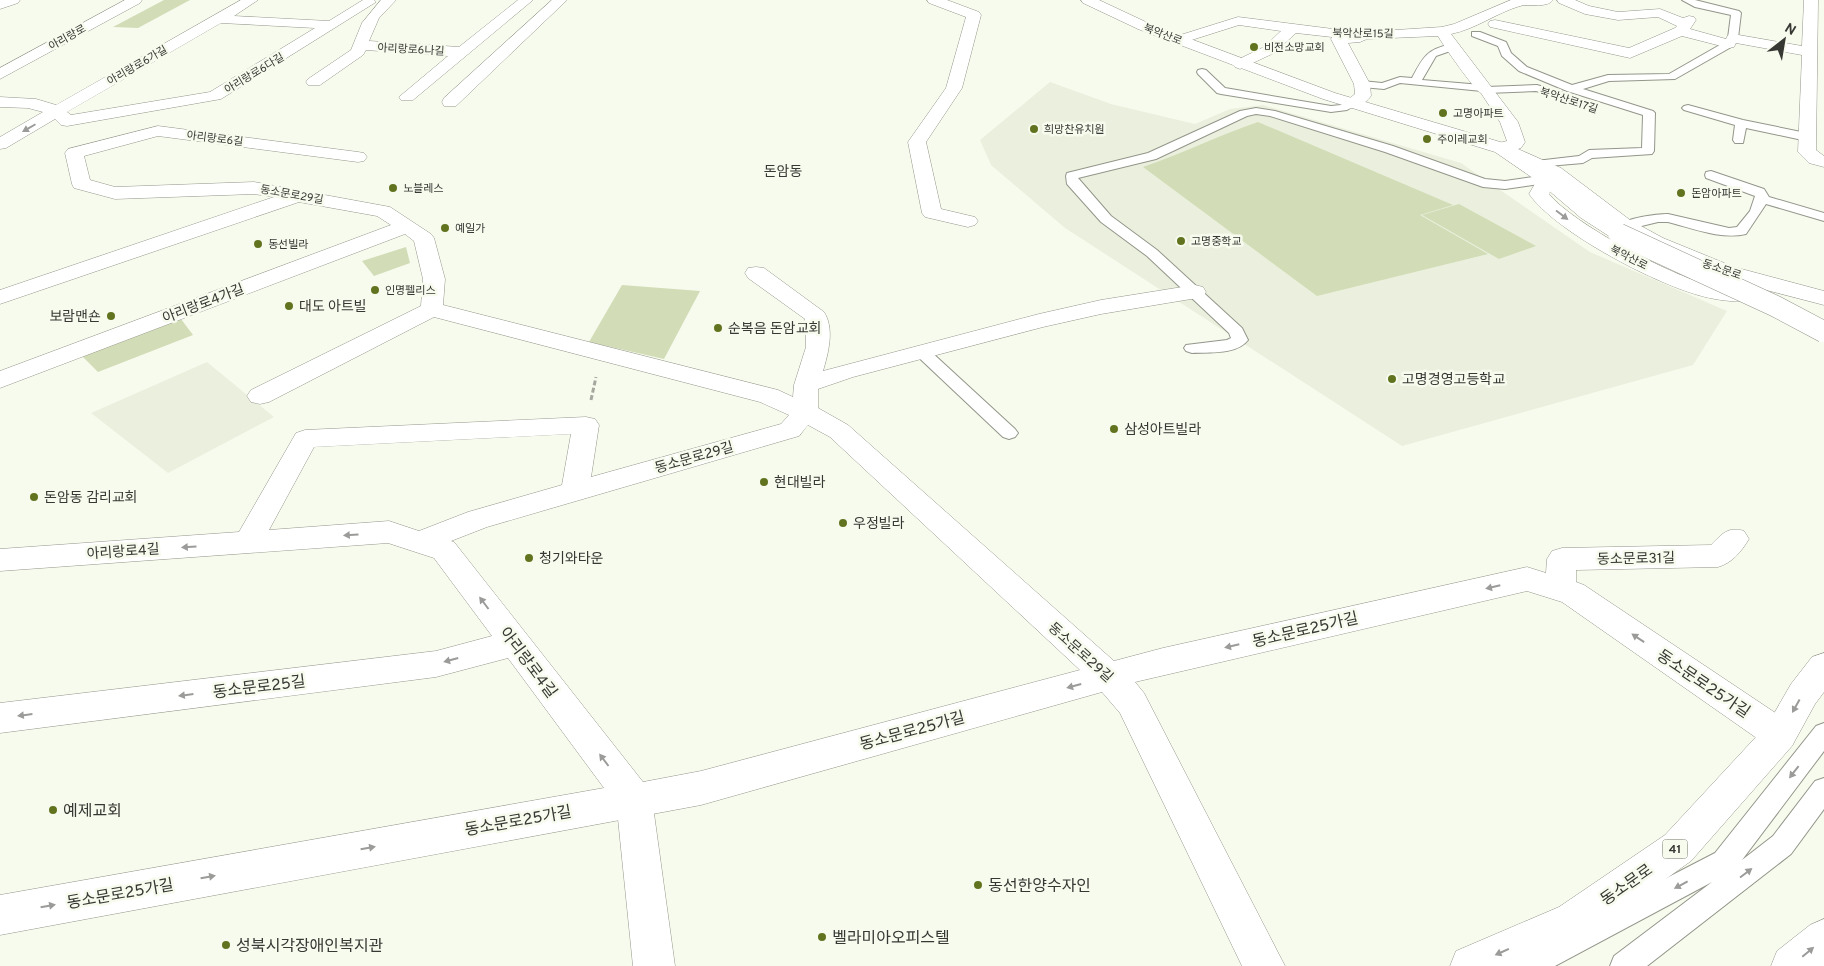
<svg xmlns="http://www.w3.org/2000/svg" width="1824" height="966" viewBox="0 0 1824 966" font-family="Overpass,'Noto Sans KR',sans-serif">
  <style>
    .built { fill: #eaf0dd }
    .green { fill: #d2dcb6 }
    .lines { fill: none; stroke-linecap: round; stroke-linejoin: round }
    .lane-casing { stroke: #93968a; stroke-width: 2 }
    .street-casing { stroke: #93968a; stroke-width: 1 }
    .secondary-casing { stroke: #93968a; stroke-width: 1 }
    .primary-casing { stroke: #93968a; stroke-width: 1 }
    .path { stroke: #a6a89f; stroke-width: 3; stroke-dasharray: 5 2.5; stroke-linecap: butt }
    .lane { fill: #fff; fill-rule: evenodd }
    .street { fill: #fff; fill-rule: evenodd }
    .secondary { fill: #fff; fill-rule: evenodd }
    .primary { fill: #fff; fill-rule: evenodd }
    .secondary-bridge-casing { stroke: #93968a; stroke-width: 22; stroke-linecap: butt }
    .secondary-bridge { stroke: #fff; stroke-width: 21 }
    .oneway { fill: #9b9c99 }
    .poi-dot { fill: #627320; stroke: #f7fbee; stroke-width: 2 }
    .labels { text-anchor: middle; stroke-width: 5; stroke-linejoin: round; paint-order: stroke }
    .far-street-label { font-size: 11px; fill: #373833; stroke: #f7fbee }
    .far-poi-label { font-size: 11px; fill: #373833; stroke: #f7fbee; text-anchor: start }
    .shield { fill: #f7fbee; stroke: #71726b; stroke-width: 1 }
    .shield-label { font-size: 12px; font-weight: bold; fill: #373833 }
    .far-quarter-label { font-size: 14px; fill: #373833; stroke: #f7fbee }
    .street-label { font-size: 14px; fill: #373833; stroke: #f7fbee }
    .poi-label { font-size: 14px; fill: #373833; stroke: #f7fbee; text-anchor: start }
    .near-street-label { font-size: 16px; fill: #373833; stroke: #f7fbee }
    .near-poi-label { font-size: 16px; fill: #373833; stroke: #f7fbee; text-anchor: start }
  </style>
  <rect width="100%" height="100%" fill="#f7fbee"/>
  <!-- built -->
  <g class="built">
    <path d="M1050,82l61,22 84,20 35,-15 33,-4 198,58 129,89 137,59 -34,54 -291,81 -337,-218 -74,-63 -11,-25z"/>
    <path d="M207,362l67,55 -106,56 -77,-60z"/>
  </g>
  <!-- green -->
  <g class="green">
    <path d="M164,0h26l-52,28 -25,-1z"/>
    <path d="M1258,122l195,83 -33,10 68,39 -171,42 -174,-129c39,-13 76,-32 115,-45z"/>
    <path d="M1459,204l77,42 -37,13 -77,-44z"/>
    <path d="M406,247l4,16 -36,13 -12,-15z"/>
    <path d="M622,285l78,6 -36,68 -75,-17z"/>
    <path d="M178,315l15,20 -95,37 -20,-20z"/>
  </g>
  <g class="lines">
    <defs>
      <g id="lane">
        <path d="M1682,0h13l44,11 2,2 -3,25 -5,8 -58,33 -66,2 -26,8 70,22 2,2 -1,38 -2,3 -60,4 -9,5 -47,4 -2,-3 2,-3 43,-5 10,-6 53,-2 1,-33 -76,-24 -48,-20 -17,-15 -4,-10 -26,-10v-4h8l26,10 5,11 16,14 45,18 36,-10 61,-1 56,-32 3,-4 3,-23 -36,-8z"/>
        <path d="M1452,44l5,3 -1,2 -20,7 -14,24 60,5 5,2 50,-2 27,8 2,2 -6,3 -24,-7 -49,2 -5,-2 -82,-8 -16,6 -22,-2 -5,-3 5,-3 20,2 18,-6 12,1c11,-21 15,-29 40,-34z"/>
        <path d="M1202,69l4,1 19,18 106,18 10,-1 10,-4 6,3 -10,6 -16,2 -110,-18 -4,-1 -19,-19 -1,-2 1,-2z"/>
        <path d="M1688,105l55,15 68,14 2,3 -6,4 -61,-13 -3,15h-8l-2,-3 2,-15 -51,-15 -2,-2 2,-2z"/>
        <path d="M1256,108l19,3 118,35 92,33 20,2 42,-6 6,4 -6,4 -42,6 -22,-2 -98,-35 -115,-36 -14,-2 -9,2 -91,43 -78,19 33,38 46,34 85,78 6,12c-11,15 -40,12 -56,13l-6,-2 -2,-3 2,-3 41,-5 4,-2 -2,-5 -82,-77 -46,-34 -34,-38 -1,-8 1,-3 81,-20 92,-42z"/>
        <path d="M1711,171l53,18 5,8 55,16v8l-58,-17 -20,30c-25,6 -54,-6 -78,-12h-10l-33,8 -7,-4c7,-8 39,-12 50,-12l61,14 8,-1 13,-16 5,-15 -49,-18 -1,-3 1,-3z"/>
        <path d="M922,347l6,2 87,80 3,4 -3,4 -6,2 -6,-2 -87,-82 -2,-3 2,-3z"/>
        <path d="M1824,723v28l-82,109 31,-24 42,-55 9,-3v31l-33,45 -144,112h-37l4,-10 98,-74 -157,84h-43l4,-10 199,-103 101,-127z"/>
      </g>
      <g id="street">
        <path d="M0,0h20l-2,3 -18,6z"/>
        <path d="M241,0h17l-24,16 95,5 34,-21h11l2,2 -155,97 -154,27 -6,-1 -6,-6 -49,29 -6,1v-12l43,-25 -15,-4 -28,-1v-10l36,2 20,6zM221,23l94,5 -105,64 -139,23 -4,-3z"/>
        <path d="M381,0h15l-17,18 -10,23 90,6 59,-47h15l-120,100h-12l-2,-3 49,-41 -82,-6 -3,5 -43,30h-12l-2,-3 2,-3 43,-29 11,-27z"/>
        <path d="M552,0h15l-111,106h-12l-2,-4 2,-4z"/>
        <path d="M927,0h20l32,12 2,3 -19,73 -36,54 15,67 34,8 3,4 -3,4 -7,2 -43,-10 -3,-4 -14,-71 38,-54 20,-71 -37,-14z"/>
        <path d="M1511,0h42c-7,9 -24,3 -33,6 -24,7 -44,23 -69,28l67,88 7,20 -4,6 -3,1 43,19 69,52 33,18 71,29 90,24v14l-58,-15 3,4 -3,5c-21,5 -48,2 -68,-4 -46,-13 -142,-63 -169,-101l11,-19 4,-1 -49,-22 -3,-4 3,-4 12,-3 -7,-19 -19,-29c-6,-2 -38,-48 -43,-57l-71,3 -7,3 -12,1 22,41 1,12c-6,8 -16,14 -26,12l-2,-4 12,-10 -1,-10 -23,-45 1,-2 -36,-4 -22,20 -34,16 -5,-2 -3,-3 3,-3 29,-14 17,-16 -42,-6 -60,19 -5,-1 -2,-3 2,-3 64,-20 95,12 47,2 62,-4 12,-3zM1555,181c21,15 40,33 61,47 41,29 92,46 140,59 -15,0 -31,1 -46,-2 -37,-8 -138,-62 -161,-91z"/>
        <path d="M1557,0h18l14,6 29,6 42,-3 23,9 6,-2 5,1 2,3 -6,9 36,10 2,-4 5,-1 69,12 2,-46h14l-2,150 8,6v11l-15,-4 -11,-11 4,-97 -66,-12 -2,4 -5,1 -47,-12 -52,22 -135,-30 -5,-1 -2,-3 2,-3 5,-1 134,28 46,-20 2,-2 -19,-9 -40,3 -33,-6 -26,-11z"/>
        <path d="M158,126l200,26 6,1 3,4 -3,4 -6,1 -200,-26 -74,20 6,24 25,7 139,-5 136,25 41,27 3,4 11,41 -2,26 335,85 15,7 1,-12 12,-38 -1,-28 -57,-41 -3,-5 3,-5 8,-1 8,1 60,44c11,17 4,42 -1,59l216,-57 62,-14 94,-15 8,2 3,5 -3,5 -102,17 -58,13 -190,50 -35,12v19l30,17 266,236 49,-13 364,-81 19,6 1,-14 5,-8 10,-3 149,-3c11,-11 17,-19 33,-14l5,8c-8,13 -17,24 -31,28l-142,3v12l8,3 208,139 5,11 -5,11 -12,4 -12,-4 -206,-144 -35,-11 -392,91 9,11 141,273h-43l-122,-253 -18,-21 -401,113 -701,130v-40l604,-107 -96,-130 -72,19 -436,56v-30l436,-52 56,-15 -58,-78 -46,-15 -388,28v-22l239,-17 57,-99 9,-3 281,-13 9,2 4,6 -8,52 190,-53 8,-9 -29,-13 -326,-85 -165,85 -9,2 -9,-2 -4,-6 4,-6 170,-84 2,-27 -9,-38 -9,-7 -405,154v-17l391,-146 -14,-9 -78,-14 -299,102v-14l274,-93 -20,-3 -139,5 -41,-11 -2,-4 -7,-31 3,-4zM808,425l22,12 250,233 -379,101 -58,11 -189,-240 -3,-1 36,-14 312,-91zM571,434l-9,51 -94,27 -49,19 -30,-10 -120,9 45,-83z"/>
      </g>
      <g id="secondary">
        <path d="M125,0h17l-2,3 -140,76v-11z"/>
        <path d="M1081,0h18l49,23 187,70 172,51 47,31 41,35 31,20 3,4 -3,4 -7,2 -7,-2 -31,-20 -41,-35 -45,-31 -172,-53 -185,-70 -55,-26z"/>
        <path d="M634,782l13,5 5,12 23,167h-42l-17,-167 5,-12z"/>
      </g>
      <g id="primary">
        <path d="M1824,653v39l-9,12 -23,42 -101,115 -104,74 -69,31h-68l6,-15 103,-44 106,-72 103,-111 23,-40 21,-27z"/>
        <path d="M1824,919v47h-53l6,-15 33,-26z"/>
      </g>
    </defs>
    <!-- lane casing -->
    <use href="#lane" class="lane-casing"/>
    <!-- street casing -->
    <use href="#street" class="street-casing"/>
    <!-- secondary casing -->
    <use href="#secondary" class="secondary-casing"/>
    <!-- primary casing -->
    <use href="#primary" class="primary-casing"/>
    <!-- path -->
    <path class="path" d="M591,400l5,-23"/>
    <!-- lane -->
    <use href="#lane" class="lane"/>
    <!-- street -->
    <use href="#street" class="street"/>
    <!-- secondary -->
    <use href="#secondary" class="secondary"/>
    <!-- primary -->
    <use href="#primary" class="primary"/>
    <defs>
      <path id="secondary-bridge" d="M1619,234l156,72 49,26"/>
    </defs>
    <!-- secondary-bridge casing -->
    <use href="#secondary-bridge" class="secondary-bridge-casing"/>
    <!-- secondary-bridge -->
    <use href="#secondary-bridge" class="secondary-bridge"/>
  </g>
  <!-- one-way arrows -->
  <defs><path id="oneway-solid" d="M-6-.8H1V-3.2L6.5 0L1 3.2V.8H-6Z" transform="scale(1.25)"/></defs>
  <g class="oneway">
    <use href="#oneway-solid" transform="translate(29 128) rotate(150)"/>
    <use href="#oneway-solid" transform="translate(1562 215) rotate(37)"/>
    <use href="#oneway-solid" transform="translate(351 535) rotate(176)"/>
    <use href="#oneway-solid" transform="translate(189 547) rotate(176)"/>
    <use href="#oneway-solid" transform="translate(1493 587) rotate(167)"/>
    <use href="#oneway-solid" transform="translate(484 603) rotate(-127)"/>
    <use href="#oneway-solid" transform="translate(1638 638) rotate(-146)"/>
    <use href="#oneway-solid" transform="translate(1232 646) rotate(167)"/>
    <use href="#oneway-solid" transform="translate(451 660) rotate(165)"/>
    <use href="#oneway-solid" transform="translate(1074 686) rotate(165)"/>
    <use href="#oneway-solid" transform="translate(186 695) rotate(173)"/>
    <use href="#oneway-solid" transform="translate(1796 706) rotate(119)"/>
    <use href="#oneway-solid" transform="translate(25 715) rotate(173)"/>
    <use href="#oneway-solid" transform="translate(604 760) rotate(-127)"/>
    <use href="#oneway-solid" transform="translate(1794 772) rotate(128)"/>
    <use href="#oneway-solid" transform="translate(368 848) rotate(-10)"/>
    <use href="#oneway-solid" transform="translate(1746 873) rotate(-37)"/>
    <use href="#oneway-solid" transform="translate(208 877) rotate(-10)"/>
    <use href="#oneway-solid" transform="translate(1681 885) rotate(152)"/>
    <use href="#oneway-solid" transform="translate(48 906) rotate(-10)"/>
    <use href="#oneway-solid" transform="translate(1502 952) rotate(156)"/>
    <use href="#oneway-solid" transform="translate(1808 952) rotate(-40)"/>
  </g>
  <!-- markers -->
  <g class="poi-dot">
    <circle cx="1254" cy="47" r="5"/>
    <circle cx="1443" cy="113" r="5"/>
    <circle cx="1034" cy="129" r="5"/>
    <circle cx="1427" cy="139" r="5"/>
    <circle cx="393" cy="188" r="5"/>
    <circle cx="1681" cy="193" r="5"/>
    <circle cx="445" cy="228" r="5"/>
    <circle cx="1181" cy="241" r="5"/>
    <circle cx="258" cy="244" r="5"/>
    <circle cx="375" cy="290" r="5"/>
    <circle cx="289" cy="306" r="5"/>
    <circle cx="111" cy="316" r="5"/>
    <circle cx="718" cy="328" r="5"/>
    <circle cx="1392" cy="379" r="5"/>
    <circle cx="1114" cy="429" r="5"/>
    <circle cx="764" cy="482" r="5"/>
    <circle cx="34" cy="497" r="5"/>
    <circle cx="843" cy="523" r="5"/>
    <circle cx="529" cy="558" r="5"/>
    <circle cx="53" cy="810" r="5"/>
    <circle cx="978" cy="885" r="5"/>
    <circle cx="822" cy="937" r="5"/>
    <circle cx="226" cy="945" r="5"/>
  </g>
  <g class="labels">
    <!-- far-street labels -->
    <g class="far-street-label">
      <text transform="translate(1363 33) rotate(1)" y="4">북악산로15길</text>
      <text transform="translate(1163 34) rotate(21)" y="4">북악산로</text>
      <text transform="translate(67 37) rotate(-29)" y="4">아리랑로</text>
      <text transform="translate(411 49) rotate(3)" y="4">아리랑로6나길</text>
      <text transform="translate(137 65) rotate(-30)" y="4">아리랑로6가길</text>
      <text transform="translate(254 73) rotate(-31)" y="4">아리랑로6다길</text>
      <text transform="translate(1569 100) rotate(18)" y="4">북악산로17길</text>
      <text transform="translate(215 138) rotate(7)" y="4">아리랑로6길</text>
      <text transform="translate(292 194) rotate(10)" y="4">동소문로29길</text>
      <text transform="translate(1629 257) rotate(27)" y="4">북악산로</text>
      <text transform="translate(1722 269) rotate(19)" y="4">동소문로</text>
    </g>
    <!-- far-poi labels -->
    <g class="far-poi-label">
      <text x="1264" y="51">비전소망교회</text>
      <text x="1453" y="117">고명아파트</text>
      <text x="1044" y="133">희망찬유치원</text>
      <text x="1437" y="143">주이레교회</text>
      <text x="403" y="192">노블레스</text>
      <text x="1691" y="197">돈암아파트</text>
      <text x="455" y="232">예일가</text>
      <text x="1191" y="245">고명중학교</text>
      <text x="268" y="248">동선빌라</text>
      <text x="385" y="294">인명펠리스</text>
    </g>
    <!-- shield labels -->
    <rect class="shield" x="1662.5" y="839.5" width="25" height="19" rx="4"/>
    <g class="shield-label">
      <text x="1675" y="853">41</text>
    </g>
    <!-- far-quarter labels -->
    <g class="far-quarter-label">
      <text x="783" y="176">돈암동</text>
    </g>
    <!-- street labels -->
    <g class="street-label">
      <text transform="translate(203 303) rotate(-21)" y="5">아리랑로4가길</text>
      <text transform="translate(694 457) rotate(-16)" y="5">동소문로29길</text>
      <text transform="translate(123 551) rotate(-4)" y="5">아리랑로4길</text>
      <text transform="translate(1636 558) rotate(-1)" y="5">동소문로31길</text>
      <text transform="translate(1081 652) rotate(42)" y="5">동소문로29길</text>
    </g>
    <!-- poi labels -->
    <g class="poi-label">
      <text x="299" y="311">대도 아트빌</text>
      <text x="101" y="321" text-anchor="end">보람맨숀</text>
      <text x="728" y="333">순복음 돈암교회</text>
      <text x="1402" y="384">고명경영고등학교</text>
      <text x="1124" y="434">삼성아트빌라</text>
      <text x="774" y="487">현대빌라</text>
      <text x="44" y="502">돈암동 감리교회</text>
      <text x="853" y="528">우정빌라</text>
      <text x="539" y="563">청기와타운</text>
    </g>
    <!-- near-street labels -->
    <g class="near-street-label">
      <text transform="translate(1305 629) rotate(-13)" y="6">동소문로25가길</text>
      <text transform="translate(529 662) rotate(53)" y="6">아리랑로4길</text>
      <text transform="translate(1704 683) rotate(34)" y="6">동소문로25가길</text>
      <text transform="translate(259 686) rotate(-7)" y="6">동소문로25길</text>
      <text transform="translate(912 730) rotate(-15)" y="6">동소문로25가길</text>
      <text transform="translate(518 820) rotate(-10)" y="6">동소문로25가길</text>
      <text transform="translate(1626 884) rotate(-35)" y="6">동소문로</text>
      <text transform="translate(120 893) rotate(-10)" y="6">동소문로25가길</text>
    </g>
    <!-- near-poi labels -->
    <g class="near-poi-label">
      <text x="63" y="816">예제교회</text>
      <text x="988" y="891">동선한양수자인</text>
      <text x="832" y="943">벨라미아오피스텔</text>
      <text x="236" y="951">성북시각장애인복지관</text>
    </g>
  </g>
  <!-- north arrow -->
  <g transform="translate(1784 40) rotate(31)" stroke="#f7fbee" stroke-width="4" paint-order="stroke">
  <path d="M0-4L9 19L0 12L-9 19Z" fill="#373833"/>
  <text y="-8" font-size="14" font-weight="bold" text-anchor="middle" fill="#373833">N</text>
  </g>
</svg>
